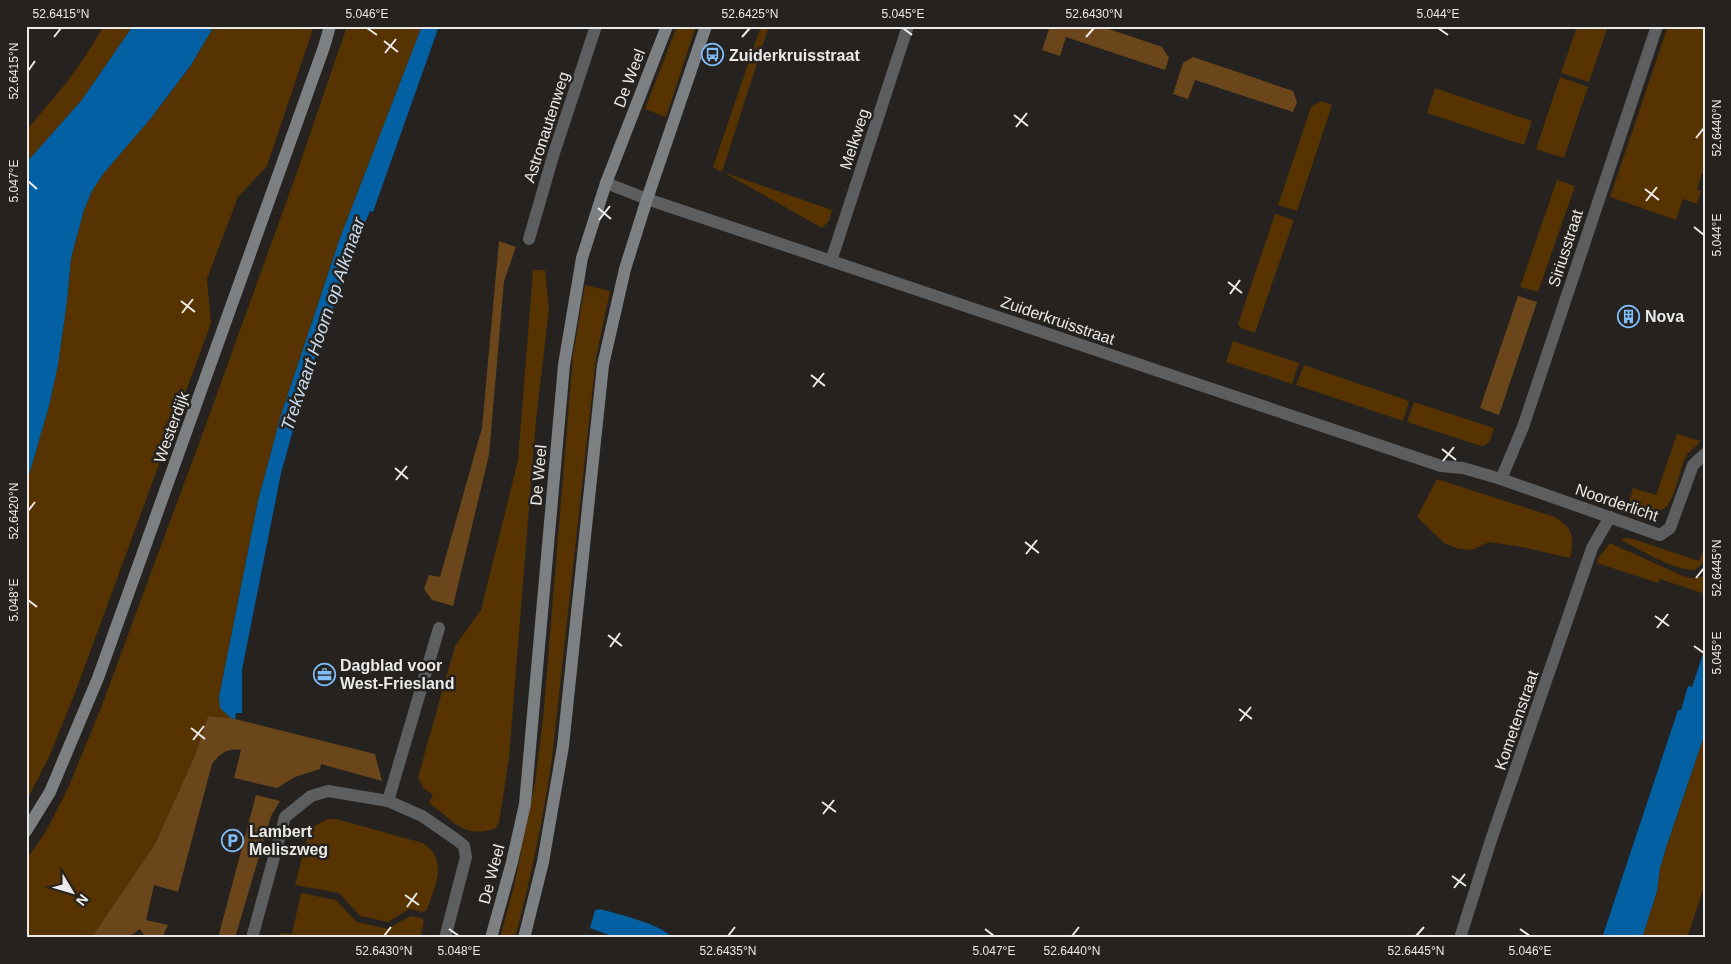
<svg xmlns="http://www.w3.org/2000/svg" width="1731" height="964" viewBox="0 0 1731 964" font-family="Helvetica,sans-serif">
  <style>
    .green { fill: #563301 }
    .forest { fill: #6b461a }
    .water { fill: #0361a3 }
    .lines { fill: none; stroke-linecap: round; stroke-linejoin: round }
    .street { stroke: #5d5e60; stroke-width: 12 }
    .secondary { stroke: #7d8082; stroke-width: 12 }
    .ticks { fill: none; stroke: #eceae8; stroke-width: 2 }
    .labels { text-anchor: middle; stroke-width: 5; stroke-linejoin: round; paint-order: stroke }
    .poi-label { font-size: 16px; font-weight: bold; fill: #eceae8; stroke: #25221f; text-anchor: start }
    .street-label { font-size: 16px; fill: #eceae8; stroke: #25221f }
    .water-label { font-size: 18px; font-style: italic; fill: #c8daec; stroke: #25221f }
    .neatline { fill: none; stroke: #eceae8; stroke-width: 2 }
    .ticks-label { font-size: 12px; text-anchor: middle; fill: #eceae8 }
  </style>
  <rect width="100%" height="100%" fill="#25221f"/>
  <!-- green -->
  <g class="green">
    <path d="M104,26h29l-52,75 -55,62v-32l40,-48 18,-25z"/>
    <path d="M214,26h100l-47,140 -29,31 -31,82 4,44 -136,370 -25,62 -24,47v-317l23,-79 9,-41 9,-64 4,-43 13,-48 8,-19 11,-17 48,-56 40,-53z"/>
    <path d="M347,26h75l-82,212 -59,177 -23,86 -39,196 13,22 -24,-3 -13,39 -40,89 -64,94h-65v-78l19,-27 24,-47 33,-81 103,-278 91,-252z"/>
    <path d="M677,26h19l-30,91 -21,-8z"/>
    <path d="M761,26h8l-47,146 -9,-5z"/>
    <path d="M1577,26h31l-19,56 -28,-9z"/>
    <path d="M1668,26h37v147h-3l-5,17 4,1 -4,13 -14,-5 -7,21 -66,-23z"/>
    <path d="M1560,77l28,10 -24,71 -28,-9z"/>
    <path d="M1435,88l97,33 -8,24 -97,-32z"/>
    <path d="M1321,101l11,4 -35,106 -19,-6 33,-98z"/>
    <path d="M723,172l109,38 -3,11 -7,7z"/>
    <path d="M1557,180l18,6 -37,106 -18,-5z"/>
    <path d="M1275,214l19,6 -39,113 -14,-5 -3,-4z"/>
    <path d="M533,270h12l4,39 -13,112 -27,337 -10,65c-3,6 -6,7 -13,8 -27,4 -36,-14 -57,-28l4,-9 -9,-5 -6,-12 37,-131 26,-36 37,-150z"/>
    <path d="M585,285l25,6 -14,67 -44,401c-9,61 -21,119 -37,179h-15l14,-52 21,-103 8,-64 30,-364z"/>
    <path d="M1233,341l66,22 -7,21 -66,-22z"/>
    <path d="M1304,365l105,36 -6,20 -107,-36z"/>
    <path d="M1414,402l80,26c-3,8 -3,17 -13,18l-74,-24z"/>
    <path d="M1677,434l23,7c-4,7 -12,10 -15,17 -6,14 -9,37 -18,48 -8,9 -31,15 -37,1 -2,-6 2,-13 3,-19l23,7z"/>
    <path d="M1437,479l118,38c19,12 19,20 15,41l-48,-11 -33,-5 -17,8 -13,-1 -15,-6 -27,-26z"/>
    <path d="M1625,538l8,1 66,22 6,-16v16l-10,9c-21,1 -57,-21 -75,-31z"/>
    <path d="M1610,543l73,33 9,2 13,-2v18l-45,-15 -2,4 -61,-20 2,-6z"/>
    <path d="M1705,733v151l-18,54h-45l15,-47 3,-23 7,-23z"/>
    <path d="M327,819h9l87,24c26,18 12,42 4,67l-4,2 -14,-3 -21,13 -28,-6 -21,-23 -44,-8 13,-51 5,-7z"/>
    <path d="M301,893l35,7 21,22 31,7 22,-13 12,2 2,4 -4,16h-141l1,-5 12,1z"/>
  </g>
  <!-- forest -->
  <g class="forest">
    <path d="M1050,26h50l62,21 7,11 -4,12 -99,-33 -6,19 -18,-6z"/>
    <path d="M1193,57l100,34 4,11 -4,10 -98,-32 -7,19 -15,-5 10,-31z"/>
    <path d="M499,241l17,6 -12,34 -15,174 -36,151 -21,-6 -8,-11 5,-14 11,2 42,-149z"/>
    <path d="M1518,296l19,6 -38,113 -19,-7z"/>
    <path d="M208,716l27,3 140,35 7,27 -61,-17 -1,5 -25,8 -18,11 -43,-10 7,-28c-13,-2 -21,3 -29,14l-34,128 -24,-7 -8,35 22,5 -6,13h-16l-6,-9 -13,9h-36l64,-94 40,-89z"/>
    <path d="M256,795l24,6 -9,15 -36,122h-17z"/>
  </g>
  <!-- water -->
  <g class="water">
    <path d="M133,26h81l-23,39 -40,53 -48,56 -11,17 -8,19 -13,48 -4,43 -9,64 -9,41 -23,79v-322l55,-62z"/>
    <path d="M422,26h17l-66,186 -3,-1 -17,41 -47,132 -25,89 -39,197v43h-6l-1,6 -5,-1v-1l-10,-9 -1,-11 39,-196 23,-86 59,-177z"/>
    <path d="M1705,648v85l-38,112 -7,23 -3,23 -15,47h-40l76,-228h3l7,-24 4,1z"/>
    <path d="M600,909c20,6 59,14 73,29h-56l-27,-10 5,-18z"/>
  </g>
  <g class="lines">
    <!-- street -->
    <g class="street">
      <path d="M606,183l41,16 794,267 22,2 38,11 159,56 10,-7 23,-63 12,-11"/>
      <path d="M529,239l24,-83 43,-130"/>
      <path d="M831,261l77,-235"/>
      <path d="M1501,479l22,-52 134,-401"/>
      <path d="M388,801l51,-173"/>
      <path d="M252,938l33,-121 26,-21 17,-5 60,10 34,15 35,24 7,6 2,11 -21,81"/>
      <path d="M1460,938l31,-98 101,-292 18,-31"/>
    </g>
    <!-- secondary -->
    <g class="secondary">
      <path d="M26,831l24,-39 48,-114 226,-631 6,-21"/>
      <path d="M491,938l21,-76 13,-58 39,-439 18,-107 24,-75 61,-157"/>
      <path d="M524,938l19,-76 20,-116 40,-381 22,-96 22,-70 59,-173"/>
    </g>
  </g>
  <!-- ticks -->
  <path class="ticks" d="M367,28l10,7M903,28l9,7M1438,28l10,7M54,37l7,-9M742,37l8,-9M1086,37l8,-9M384,41l14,11M385,53l11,-14M28,71l7,-10M1014,115l14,11M1016,127l11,-14M1696,138l8,-10M28,181l9,8M1645,189l14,11M1646,201l11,-14M598,208l13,11M599,220l11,-14M1694,227l10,8M1228,282l14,11M1230,294l10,-14M181,301l14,11M182,313l11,-14M811,375l14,11M813,387l11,-14M1442,449l14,11M1443,461l11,-14M395,468l13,11M396,480l11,-14M28,511l7,-9M1025,542l14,11M1026,554l11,-14M1696,578l8,-10M28,600l9,7M1655,616l14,10M1657,628l11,-14M608,635l14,11M1694,646l10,7M610,647l10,-14M1239,709l13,10M1240,721l11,-14M191,728l14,11M193,740l11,-14M822,802l14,10M823,814l11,-14M1452,876l14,10M1454,888l11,-14M405,895l14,10M407,907l10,-14M449,929l10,7M985,929l9,7M1520,929l10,7M384,936l7,-9M728,936l7,-9M1072,936l7,-9M1416,936l8,-9"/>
  <!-- icons -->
  <defs>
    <symbol id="bus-ring" viewBox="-11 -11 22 22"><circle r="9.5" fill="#25221f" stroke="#7ebdf9" stroke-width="1.5"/><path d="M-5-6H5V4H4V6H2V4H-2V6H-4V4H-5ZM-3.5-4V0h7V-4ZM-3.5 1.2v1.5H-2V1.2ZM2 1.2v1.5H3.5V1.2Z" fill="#7ebdf9"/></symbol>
    <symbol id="building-ring" viewBox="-11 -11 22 22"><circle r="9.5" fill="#25221f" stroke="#7ebdf9" stroke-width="1.5"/><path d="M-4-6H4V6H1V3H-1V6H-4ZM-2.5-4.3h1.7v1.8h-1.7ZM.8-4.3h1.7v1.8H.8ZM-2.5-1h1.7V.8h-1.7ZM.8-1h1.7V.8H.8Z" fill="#7ebdf9"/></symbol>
    <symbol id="office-ring" viewBox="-11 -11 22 22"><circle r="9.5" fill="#25221f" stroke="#7ebdf9" stroke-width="1.5"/><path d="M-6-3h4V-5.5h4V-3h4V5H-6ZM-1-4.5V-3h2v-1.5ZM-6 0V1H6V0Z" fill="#7ebdf9"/></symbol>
    <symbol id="parking-ring" viewBox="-11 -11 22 22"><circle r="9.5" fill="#25221f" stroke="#7ebdf9" stroke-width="1.5"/><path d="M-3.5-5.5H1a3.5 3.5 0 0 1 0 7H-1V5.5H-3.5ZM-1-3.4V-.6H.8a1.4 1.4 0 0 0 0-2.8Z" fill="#7ebdf9"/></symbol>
  </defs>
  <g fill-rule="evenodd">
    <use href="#bus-ring" x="700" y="42" width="25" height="25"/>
    <use href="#building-ring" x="1616" y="304" width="25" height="25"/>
    <use href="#office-ring" x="312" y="662" width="25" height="25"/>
    <use href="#parking-ring" x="220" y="828" width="25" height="25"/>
  </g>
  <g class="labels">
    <!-- poi labels -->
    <g class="poi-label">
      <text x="729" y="61">Zuiderkruisstraat</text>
      <text x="1645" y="322">Nova</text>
      <text x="340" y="671">Dagblad voor<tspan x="340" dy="18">West-Friesland</tspan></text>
      <text x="249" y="837">Lambert<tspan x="249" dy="18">Meliszweg</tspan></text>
    </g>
    <!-- street labels -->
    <g class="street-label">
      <text transform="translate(629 78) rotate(-69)" y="6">De Weel</text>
      <text transform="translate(546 127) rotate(-72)" y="6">Astronautenweg</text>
      <text transform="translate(854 139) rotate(-72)" y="6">Melkweg</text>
      <text transform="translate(1565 248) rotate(-72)" y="6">Siriusstraat</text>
      <text transform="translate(1058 320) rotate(19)" y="6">Zuiderkruisstraat</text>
      <text transform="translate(171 427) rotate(-70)" y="6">Westerdijk</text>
      <text transform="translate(538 475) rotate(-85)" y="6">De Weel</text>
      <text transform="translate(1617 502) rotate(19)" y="6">Noorderlicht</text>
      <text transform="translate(1516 720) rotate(-71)" y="6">Kometenstraat</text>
      <text transform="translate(491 874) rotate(-75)" y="6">De Weel</text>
    </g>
    <!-- water labels -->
    <g class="water-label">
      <text transform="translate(323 324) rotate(-71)" y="6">Trekvaart Hoorn op Alkmaar</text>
    </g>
  </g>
  <!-- border -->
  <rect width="1731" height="964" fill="none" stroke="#25221f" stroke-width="55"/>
  <!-- north arrow -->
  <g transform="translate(72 892) rotate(128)" stroke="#25221f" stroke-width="4" paint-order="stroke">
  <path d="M0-4L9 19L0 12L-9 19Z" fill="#eceae8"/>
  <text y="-8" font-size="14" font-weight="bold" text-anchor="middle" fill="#eceae8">N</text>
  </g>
  <rect x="28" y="28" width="1676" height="908" class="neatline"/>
  <g class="ticks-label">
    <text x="61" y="18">52.6415°N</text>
    <text x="367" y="18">5.046°E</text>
    <text x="750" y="18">52.6425°N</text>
    <text x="903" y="18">5.045°E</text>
    <text x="1094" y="18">52.6430°N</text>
    <text x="1438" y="18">5.044°E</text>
    <text transform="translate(14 71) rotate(-90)" y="4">52.6415°N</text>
    <text transform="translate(1717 128) rotate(-90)" y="4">52.6440°N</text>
    <text transform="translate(14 181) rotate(-90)" y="4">5.047°E</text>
    <text transform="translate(1717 235) rotate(-90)" y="4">5.044°E</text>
    <text transform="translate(14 511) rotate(-90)" y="4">52.6420°N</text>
    <text transform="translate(1717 568) rotate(-90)" y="4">52.6445°N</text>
    <text transform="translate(14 600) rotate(-90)" y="4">5.048°E</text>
    <text transform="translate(1717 653) rotate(-90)" y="4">5.045°E</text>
    <text x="384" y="955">52.6430°N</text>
    <text x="459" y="955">5.048°E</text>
    <text x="728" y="955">52.6435°N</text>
    <text x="994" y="955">5.047°E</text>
    <text x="1072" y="955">52.6440°N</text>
    <text x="1416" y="955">52.6445°N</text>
    <text x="1530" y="955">5.046°E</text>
  </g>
</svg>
